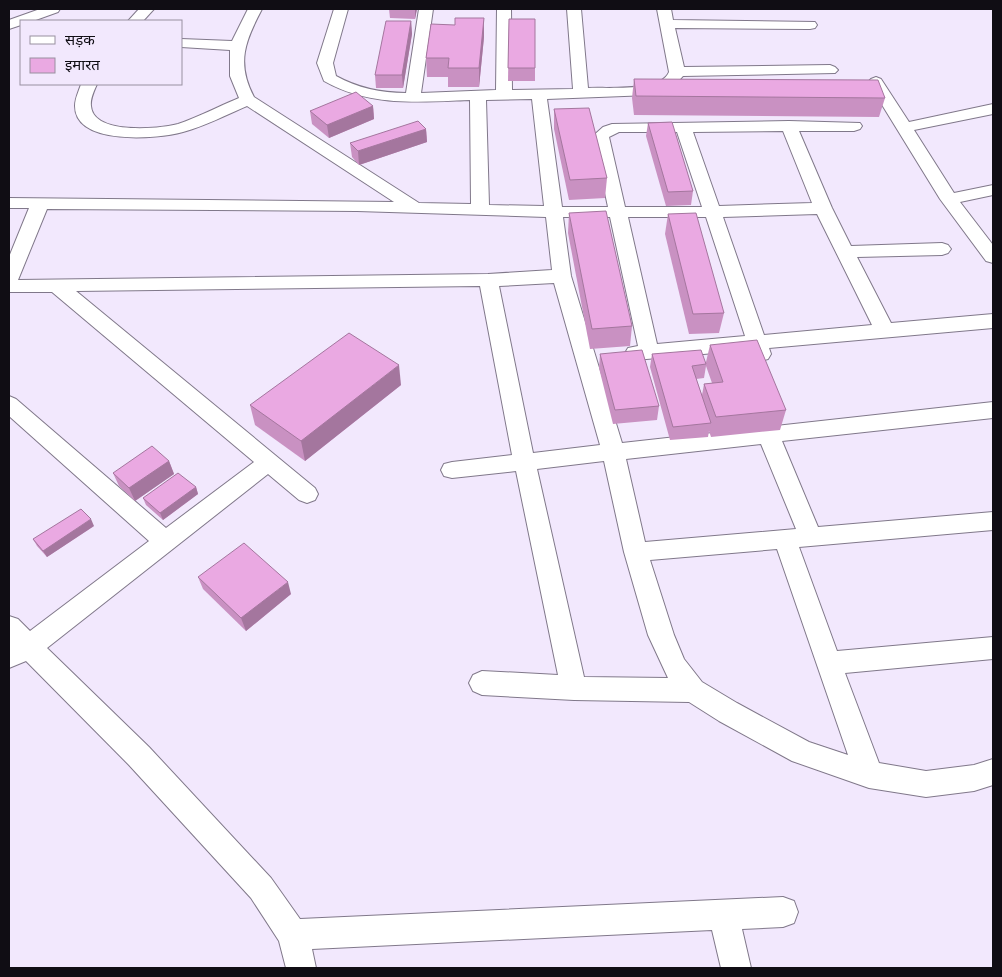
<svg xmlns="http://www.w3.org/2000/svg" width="1002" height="977" viewBox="0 0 1002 977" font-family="Lato,'Noto Sans Devanagari',sans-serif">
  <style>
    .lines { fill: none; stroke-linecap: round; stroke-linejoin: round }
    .street-casing { stroke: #80788a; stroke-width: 2 }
    .street { fill: #fff; fill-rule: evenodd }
    .wall { fill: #c991c2; fill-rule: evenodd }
    .shaded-wall { fill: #a4769e }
    .building { fill: #eaa9e2; stroke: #a4769e }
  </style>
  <rect width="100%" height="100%" fill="#f2e8fd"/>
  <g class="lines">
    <defs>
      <g id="street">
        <path d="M40,9h20l-2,3 -25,9h-12v4l-12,4v-9z"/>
        <path d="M139,9h15l-11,12h-15z"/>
        <path d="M248,9h14c-17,32 -26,54 -8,88l165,106 52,1 -1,-104c-51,2 -100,7 -146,-19l-7,-18 17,-54h14l-15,54 3,13c22,12 44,17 70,17l13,-84h14l-12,84 75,-3 1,-81h14l1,81 61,-1 -6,-80h14l7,79c20,-1 73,4 81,-16l-12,-63h14l2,11 142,2 2,3 -2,3 -5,1 -135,-1 9,39 146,-2 5,2 3,3 -3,3 -152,3 -11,12 -22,7 -103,4 15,108h46l-15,-71 10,-9 9,-3 177,-3 71,2 2,3 -2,3 -6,2h-55l33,77 19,38 91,-3 6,2 3,4 -3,4 -6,2 -85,2 34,66 102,-9v14l-224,20 2,6 -3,5 -7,2 -7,-2 -5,-9 -114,10 -7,-2 -3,-5 3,-5 10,-2 -28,-129h-47l8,59 51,167 371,-41v16l-211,23 36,86 175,-15v18l-194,17 38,104 156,-14v22l-148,14 34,90 47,8 48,-6 19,-6v26l-19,6 -48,6 -57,-9 -77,-27 -73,-40 -30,-19 -115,-2 -92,-5 -9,-4 -4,-8 4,-8 9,-4 76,4 -42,-204 -64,7 -8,-2 -3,-6 3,-6 8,-2 60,-7 -32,-169 -404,5 239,197 3,6 -3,6 -8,3 -8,-3 -31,-26 -221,174 102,99 122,131 29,41 483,-22 11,4 4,11 -4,11 -11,4 -41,2 9,39h-30l-9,-38 -400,19 4,19h-30l-7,-27 -28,-43 -122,-133 -103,-104 -17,7v-52l9,3 12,12 119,-90 -140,-125v-20l7,3 150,129 88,-66 -202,-170h-43v-35l20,-49h-20v-10l385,4 -147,-96c-21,9 -42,20 -64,26 -25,7 -108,14 -108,-26 0,-8 4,-15 6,-22h16c-3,7 -7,15 -6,22 2,29 68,23 87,18 21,-7 41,-18 61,-26l-9,-22v-26l-49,-3v-8l51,2zM532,99l12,107 -55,-1 -3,-105zM783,131l29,72 -93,3 -26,-74zM619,132h58l25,75h-77l-16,-70zM47,209l310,2 189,6 6,53 -64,4 -470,6zM817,214l55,111 -108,10 -41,-118zM628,217h78l39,119 -88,8zM554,283l46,162 -67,8 -34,-167zM761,444l35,85 -151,13 -19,-83zM604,461l20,91 24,83 20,43 -84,-1 -47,-208zM777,549l71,206 -39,-13 -72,-39 -35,-21 -18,-23 -10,-24 -24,-75z"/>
        <path d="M876,77l5,2 28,43 84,-18v10l-79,16 40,63 39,-8v10l-33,7 33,43v18l-7,-2 -46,-62 -72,-117 3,-3z"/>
      </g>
    </defs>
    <!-- street casing -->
    <use href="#street" class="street-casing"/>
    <!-- street -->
    <use href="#street" class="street"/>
  </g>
  <!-- wall -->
  <g class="wall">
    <path d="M389,9h28l-2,10 -25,-1z"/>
    <path d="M484,18v19l-5,50h-31v-10h-21l-1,-19z"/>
    <path d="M509,19l26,49v13h-27z"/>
    <path d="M411,21l1,13 -9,54h-27l-1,-13z"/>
    <path d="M634,79l251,19 -6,19 -245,-2 -2,-17z"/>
    <path d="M373,106l1,13 -45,19 -17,-14 -2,-13z"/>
    <path d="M554,109l53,69 -2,20 -36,2 -15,-71z"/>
    <path d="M648,123l45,68 -2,14 -25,1 -20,-70z"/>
    <path d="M426,129l1,13 -68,23 -7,-8 -2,-14z"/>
    <path d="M569,213l63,113 -2,20 -40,3 -22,-116z"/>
    <path d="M668,214l56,99 -5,20 -30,1 -24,-100z"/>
    <path d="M710,345l76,65 -6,20 -69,7 -2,-6 -1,6 -38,3 -20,-73 2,-13 54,8zM706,366l6,17 -8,1 -2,11 -6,-16 8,-1z"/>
    <path d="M600,354l59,52 -2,14 -44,4 -14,-56z"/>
    <path d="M401,385l-96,76 -50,-36 -5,-20z"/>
    <path d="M169,461l5,13 -39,27 -16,-15 -6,-13z"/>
    <path d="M196,487l2,7 -35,26 -17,-15 -3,-7z"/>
    <path d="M94,526l-47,31 -10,-11 -4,-7z"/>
    <path d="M198,577l93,17 -45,37 -43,-42z"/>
  </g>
  <!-- shaded-wall -->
  <g class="shaded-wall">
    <path d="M415,9h2l-2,10z"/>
    <path d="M484,18v19l-5,50v-19z"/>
    <path d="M411,21l1,13 -9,54 -1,-13z"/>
    <path d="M373,106l1,13 -45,19 -2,-13z"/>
    <path d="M426,129l1,13 -68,23 -1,-14z"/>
    <path d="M399,365l2,20 -96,76 -4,-20z"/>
    <path d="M169,461l5,13 -39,27 -6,-13z"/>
    <path d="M196,487l2,7 -35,26 -3,-7z"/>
    <path d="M91,519l3,7 -47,31 -4,-6z"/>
    <path d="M288,582l3,12 -45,37 -5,-13z"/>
  </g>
  <!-- building -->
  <g class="building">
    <path d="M455,18h29l-5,50h-31l1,-10h-23l5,-34 24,1z"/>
    <path d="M509,19h26v49h-27z"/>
    <path d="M386,21h25l-9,54h-27z"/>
    <path d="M634,79l244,1 7,18 -249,-2z"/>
    <path d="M356,92l17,14 -46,19 -17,-14z"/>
    <path d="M589,108l18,70 -37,2 -16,-71z"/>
    <path d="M418,121l8,8 -68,22 -8,-8z"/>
    <path d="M672,122l21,69 -25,1 -20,-69z"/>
    <path d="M606,211l26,115 -40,3 -23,-116z"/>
    <path d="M696,213l28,100 -31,1 -25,-100z"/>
    <path d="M349,333l50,32 -98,76 -51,-36z"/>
    <path d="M757,340l29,70 -70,7 -12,-33 19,-2 -13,-37z"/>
    <path d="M642,350l17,56 -44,4 -15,-56z"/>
    <path d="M701,350l5,14 -14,2 19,57 -38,4 -21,-73z"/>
    <path d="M152,446l17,15 -40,27 -16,-15z"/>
    <path d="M178,473l18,14 -36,26 -17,-15z"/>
    <path d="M81,509l10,10 -48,32 -10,-12z"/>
    <path d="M244,543l44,39 -47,36 -43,-41z"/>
  </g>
  <!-- border -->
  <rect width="1002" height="977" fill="none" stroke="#100d14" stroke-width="20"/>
  <!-- legend -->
  <rect x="20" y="20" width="162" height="65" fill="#f2e8fd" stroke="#9890a0"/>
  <rect x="30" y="36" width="25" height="8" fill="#ffffff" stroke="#9890a0"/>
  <text x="65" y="45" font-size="15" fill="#100d14">सड़क</text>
  <rect x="30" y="58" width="25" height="15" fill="#eaa9e2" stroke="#9890a0"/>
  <text x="65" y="70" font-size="15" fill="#100d14">इमारत</text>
</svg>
